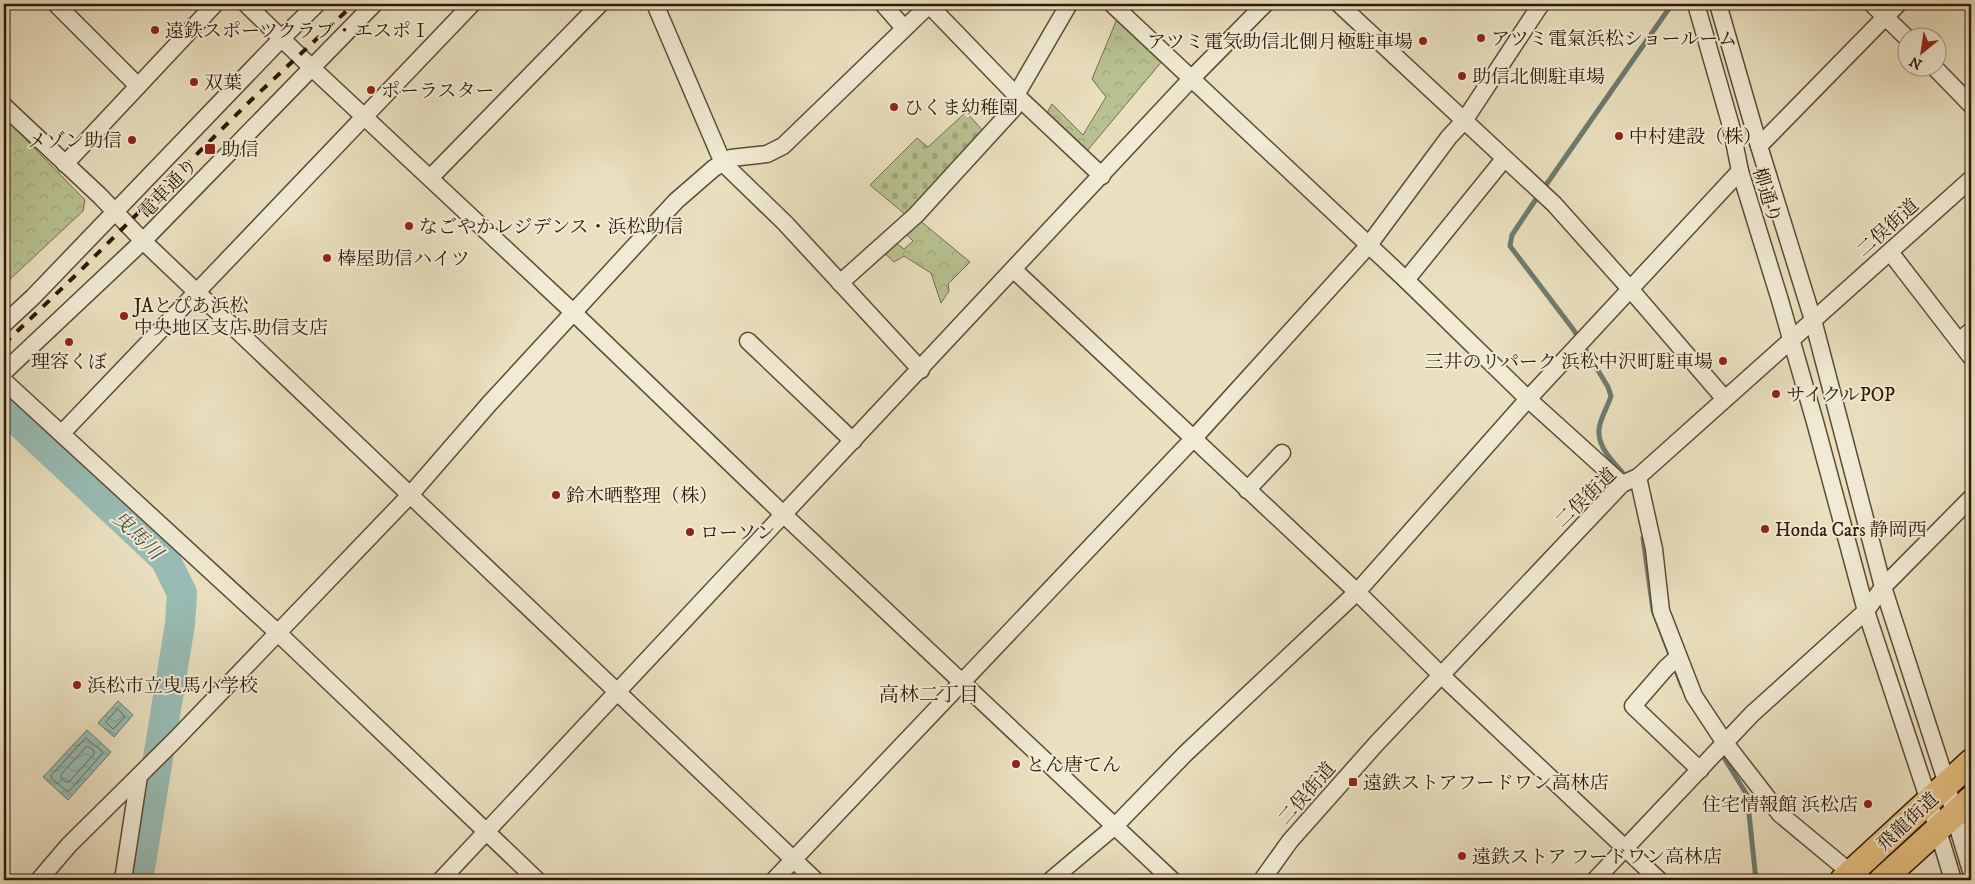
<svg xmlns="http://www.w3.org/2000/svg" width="1975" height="884" viewBox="0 0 1975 884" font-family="'IM FELL DW Pica','Noto Serif JP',serif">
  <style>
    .forest { fill: url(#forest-crowns); stroke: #746e4c }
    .cemetery { fill: url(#cemetery-stones); stroke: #746e4c }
    .water { fill: url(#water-waves); stroke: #6e7b70 }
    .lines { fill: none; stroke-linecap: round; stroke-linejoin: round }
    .shore { stroke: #646b5e; stroke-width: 1 }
    .stream { stroke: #6e7b70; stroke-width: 5 }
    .river { stroke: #98bdb5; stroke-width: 30 }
    .minor-casing { stroke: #5e4b36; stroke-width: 19 }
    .highway-casing { stroke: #2f1908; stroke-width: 28 }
    .minor { stroke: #f1ebd5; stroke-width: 16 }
    .highway { stroke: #e5c080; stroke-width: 25 }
    .rail { stroke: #2f1908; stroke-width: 4; stroke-dasharray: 9 9; stroke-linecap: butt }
    .poi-dot { fill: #8f2418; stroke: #f1ebd5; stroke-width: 2 }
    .labels { text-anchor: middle; stroke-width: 4; stroke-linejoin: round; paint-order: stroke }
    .poi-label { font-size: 19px; fill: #2f1908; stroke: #f1ebd5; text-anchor: start }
    .street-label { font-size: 19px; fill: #2f1908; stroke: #f1ebd5 }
    .water-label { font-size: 20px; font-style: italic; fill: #545245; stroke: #f1ebd5 }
    .neighbourhood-label { font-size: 20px; fill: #2f1908; stroke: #f1ebd5 }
  </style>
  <defs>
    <pattern id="forest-crowns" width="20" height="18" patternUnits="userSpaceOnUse" patternTransform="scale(1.25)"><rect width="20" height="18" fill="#b8c291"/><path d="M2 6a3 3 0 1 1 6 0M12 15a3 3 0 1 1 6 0" fill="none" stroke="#9ea67c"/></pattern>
    <pattern id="cemetery-stones" width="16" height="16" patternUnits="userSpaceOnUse" patternTransform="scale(1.25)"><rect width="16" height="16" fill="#b8c291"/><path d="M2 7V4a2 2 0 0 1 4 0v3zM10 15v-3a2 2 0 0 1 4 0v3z" fill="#9ea67c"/></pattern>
    <pattern id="water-waves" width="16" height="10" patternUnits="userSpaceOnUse" patternTransform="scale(1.25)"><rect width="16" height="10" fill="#98bdb5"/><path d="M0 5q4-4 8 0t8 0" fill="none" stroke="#83a29a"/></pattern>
  </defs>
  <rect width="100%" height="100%" fill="#eae0bf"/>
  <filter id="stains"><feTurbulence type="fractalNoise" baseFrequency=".004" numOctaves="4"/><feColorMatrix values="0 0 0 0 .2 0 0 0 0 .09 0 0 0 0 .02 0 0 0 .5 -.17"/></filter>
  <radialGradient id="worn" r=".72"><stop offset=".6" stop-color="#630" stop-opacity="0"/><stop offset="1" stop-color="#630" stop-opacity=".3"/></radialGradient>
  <!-- forest -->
  <g class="forest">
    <path d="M1117,19l46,41 -76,91 -40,-38 5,-9 31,31 23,-38 -14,-18z"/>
    <path d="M4,117l81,83 -2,11 -75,70 -4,-5z"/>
    <path d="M918,219l52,43 -22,22 1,7 -8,12 -10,-30 -27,-17 -10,6 -13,-12 15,-7 8,6 9,-8 -10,-10z"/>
  </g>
  <!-- cemetery -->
  <path class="cemetery" d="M966,112l20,22 -80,81 -36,-30 47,-47 11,9z"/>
  <!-- water -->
  <g class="water">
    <path d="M118,701l15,14 -19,22 -16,-14z"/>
    <path d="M87,730l24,22 -43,48 -25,-23z"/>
  </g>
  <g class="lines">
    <!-- shore -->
    <g class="shore">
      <path d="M118,709l7,8 -12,12 -7,-7z"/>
      <path d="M86,738l16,13 1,2 -34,38h-2l-15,-12 -1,-3z"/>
      <path d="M86,747h3l5,4v3l-25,28h-3l-5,-4v-3z"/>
    </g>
    <!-- stream -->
    <g class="stream">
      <path d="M1622,472c-13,-14 -29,-31 -21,-51 3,-9 7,-16 10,-25l-3,-9 -35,-58 -63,-83 2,-11 20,-30 138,-198"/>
      <path d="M1643,538l10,72 29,76"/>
      <path d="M1720,751l27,44 9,85"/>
    </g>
    <!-- river -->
    <path class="river" d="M4,408l161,151 17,34 -2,31 -42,256"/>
    <defs>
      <g id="minor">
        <path d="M56,4l82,82"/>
        <path d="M246,4l65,63 263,246 209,201 389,366"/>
        <path d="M655,4l68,159 62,60 136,147"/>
        <path d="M883,4l21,24"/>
        <path d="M1112,4l294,276 122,119 94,85"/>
        <path d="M1339,4l215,200 77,86 93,108"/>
        <path d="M1696,4l35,122 9,45 39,126 36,125 51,189 63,190 24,79"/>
        <path d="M1718,4l41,142 54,174 70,267 64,197 7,31 17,56"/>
        <path d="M1872,4l36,35"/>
        <path d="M929,5l87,90 86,81"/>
        <path d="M1935,68l36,37"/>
        <path d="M4,106l96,90 43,45 672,639"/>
        <path d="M1759,146l139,-142"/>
        <path d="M65,164l150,-160"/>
        <path d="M430,178l170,-174"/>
        <path d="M1890,252l81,105"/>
        <path d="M1014,270l343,322 84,83 218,205"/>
        <path d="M1406,280l98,-121"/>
        <path d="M840,283l76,-68 98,-107 2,-13 53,-91"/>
        <path d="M4,324l29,-27 249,-259 35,-34"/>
        <path d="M748,341l105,100"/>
        <path d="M1959,341l12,-10"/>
        <path d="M4,372l139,-131 231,-237"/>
        <path d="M4,381l274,252 259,247"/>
        <path d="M62,433l410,-429"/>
        <path d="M1638,477l16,72 7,62 33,85 31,47 55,71 71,59"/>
        <path d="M1247,490l35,-37"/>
        <path d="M1678,657l-12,11 -33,38 67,64"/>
        <path d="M39,880l30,-35 106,-105 235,-245 79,-91 187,-203 38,-33 17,-10 36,-4 16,-8 147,-142"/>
        <path d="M123,880l16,-104"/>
        <path d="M441,880l750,-801 74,-75"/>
        <path d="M774,880l419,-441 175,-193 81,-109 15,-16 77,-117"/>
        <path d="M1051,880l64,-54 70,-72 172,-162 171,-193 212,-228"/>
        <path d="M1262,880l28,-39 86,-97 246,-260 16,-7 333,-298"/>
        <path d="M1595,880l157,-166 114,-103 17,-24 88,-89"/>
      </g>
      <g id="highway">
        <path d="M1843,880l128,-118"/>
        <path d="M1882,880l89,-81"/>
      </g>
    </defs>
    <!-- minor casing -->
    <use href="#minor" class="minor-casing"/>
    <!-- highway casing -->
    <use href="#highway" class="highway-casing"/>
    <!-- minor -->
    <use href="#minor" class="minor"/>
    <!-- highway -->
    <use href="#highway" class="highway"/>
    <!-- rail -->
    <path class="rail" d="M4,344l75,-72 168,-168 107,-100"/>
  </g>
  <!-- markers -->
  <g class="poi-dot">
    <circle cx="155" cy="30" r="5"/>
    <circle cx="1481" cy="38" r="5"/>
    <circle cx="1423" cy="41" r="5"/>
    <circle cx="1462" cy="76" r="5"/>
    <circle cx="194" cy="82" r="5"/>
    <circle cx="371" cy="90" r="5"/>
    <circle cx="894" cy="107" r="5"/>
    <circle cx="1619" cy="136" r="5"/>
    <circle cx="132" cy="140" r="5"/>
    <rect x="204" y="143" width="12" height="12" rx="2.5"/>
    <circle cx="409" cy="226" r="5"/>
    <circle cx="327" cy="258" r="5"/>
    <circle cx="124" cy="316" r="5"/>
    <circle cx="69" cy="342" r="5"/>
    <circle cx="1723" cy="361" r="5"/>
    <circle cx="1776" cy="394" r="5"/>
    <circle cx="556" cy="495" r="5"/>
    <circle cx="1765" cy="529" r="5"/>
    <circle cx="690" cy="532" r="5"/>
    <circle cx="77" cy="685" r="5"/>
    <circle cx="1016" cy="764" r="5"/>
    <rect x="1348" y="777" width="10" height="10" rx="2.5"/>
    <circle cx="1868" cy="804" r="5"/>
    <circle cx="1462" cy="856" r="5"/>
  </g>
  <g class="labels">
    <!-- poi labels -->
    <g class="poi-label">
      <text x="165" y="37">遠鉄スポーツクラブ・エスポⅠ</text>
      <text x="1491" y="45">アツミ電氣浜松ショールーム</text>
      <text x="1413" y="48" text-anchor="end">アツミ電気助信北側月極駐車場</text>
      <text x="1472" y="83">助信北側駐車場</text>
      <text x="204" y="89">双葉</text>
      <text x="381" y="97">ポーラスター</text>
      <text x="904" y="114">ひくま幼稚園</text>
      <text x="1629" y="143">中村建設（株）</text>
      <text x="122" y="147" text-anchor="end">メゾン助信</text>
      <text x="221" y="156">助信</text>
      <text x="419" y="233">なごやかレジデンス・浜松助信</text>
      <text x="337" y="265">棒屋助信ハイツ</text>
      <text x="134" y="312">JAとぴあ浜松<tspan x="134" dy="22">中央地区支店 助信支店</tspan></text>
      <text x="69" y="368" text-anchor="middle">理容くぼ</text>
      <text x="1713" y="368" text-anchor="end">三井のリパーク 浜松中沢町駐車場</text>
      <text x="1786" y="401">サイクルPOP</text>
      <text x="566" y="502">鈴木晒整理（株）</text>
      <text x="1775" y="536">Honda Cars 静岡西</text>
      <text x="700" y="539">ローソン</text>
      <text x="87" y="692">浜松市立曳馬小学校</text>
      <text x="1026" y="771">とん唐てん</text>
      <text x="1363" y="789">遠鉄ストアフードワン高林店</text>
      <text x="1858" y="811" text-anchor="end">住宅情報館 浜松店</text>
      <text x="1472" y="863">遠鉄ストア フードワン高林店</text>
    </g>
    <!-- street labels -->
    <g class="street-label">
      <text transform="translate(167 188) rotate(-46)" y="7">電車通り</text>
      <text transform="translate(1768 195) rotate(73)" y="7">柳通り</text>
      <text transform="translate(1887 227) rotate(-42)" y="7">二俣街道</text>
      <text transform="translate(1585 497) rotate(-44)" y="7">二俣街道</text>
      <text transform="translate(1306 793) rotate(-49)" y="7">二俣街道</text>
      <text transform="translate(1907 821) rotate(-43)" y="7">飛龍街道</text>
    </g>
    <!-- water labels -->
    <g class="water-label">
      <text transform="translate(138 535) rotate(44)" y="7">曳馬川</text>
    </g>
    <!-- neighbourhood labels -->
    <g class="neighbourhood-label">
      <text x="929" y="701">高林二丁目</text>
    </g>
  </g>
  <!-- margin -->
  <rect width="1975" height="884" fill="none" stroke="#eae0bf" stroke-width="20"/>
  <rect x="5" y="5" width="1965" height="874" fill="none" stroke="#2f1908" stroke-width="2.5"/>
  <rect x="10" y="10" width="1955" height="864" fill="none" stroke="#2f1908"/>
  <!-- north arrow -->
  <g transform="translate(1922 52) rotate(210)"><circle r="24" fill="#f1ebd5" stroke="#a39783"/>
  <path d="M0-4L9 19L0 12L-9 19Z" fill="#8f2418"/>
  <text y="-8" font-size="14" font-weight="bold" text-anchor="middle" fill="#2f1908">N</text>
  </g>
  <rect width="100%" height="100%" filter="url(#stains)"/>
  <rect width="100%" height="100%" fill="url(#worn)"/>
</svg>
